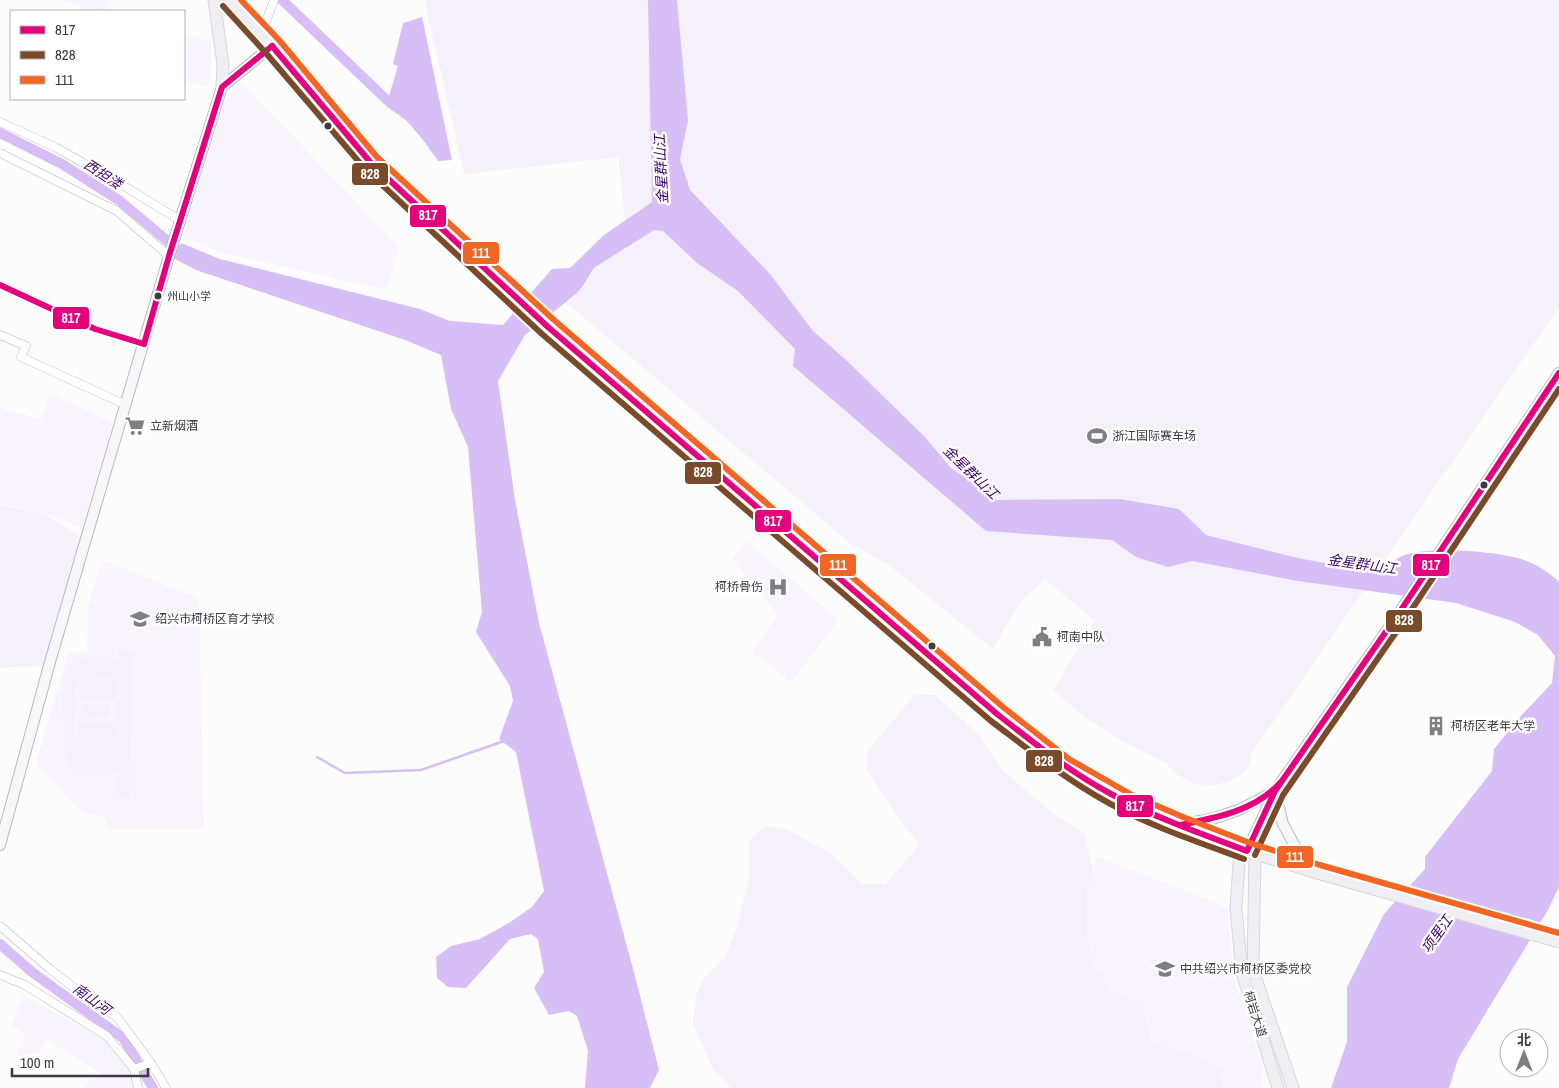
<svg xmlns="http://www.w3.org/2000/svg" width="1559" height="1088" viewBox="0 0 1559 1088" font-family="'Archivo Narrow','Noto Sans SC',sans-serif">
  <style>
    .built { fill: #f7f4fd }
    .green { fill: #f4f1fa; fill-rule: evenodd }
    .water { fill: #d8bef7 }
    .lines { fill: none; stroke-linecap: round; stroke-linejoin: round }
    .stream { stroke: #d8bef7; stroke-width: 2.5 }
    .canal { stroke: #d8bef7; stroke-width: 10 }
    .street-casing { stroke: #b8b7bb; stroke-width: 9 }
    .secondary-casing { stroke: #b8b7bb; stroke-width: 12 }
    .primary-casing { stroke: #d7d7d8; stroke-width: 13 }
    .street { stroke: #fff; stroke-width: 8 }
    .secondary { stroke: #f7f6f9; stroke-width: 10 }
    .primary { stroke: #efeef2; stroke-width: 11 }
    .bus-1-casing { stroke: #fff; stroke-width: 10 }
    .bus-2-casing { stroke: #fff; stroke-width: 10 }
    .bus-3-casing { stroke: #fff; stroke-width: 10 }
    .bus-1 { stroke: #e5007d; stroke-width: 6 }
    .bus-2 { stroke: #7a4b2a; stroke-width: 6 }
    .bus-3 { stroke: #f26522; stroke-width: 6 }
    .bus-dot { fill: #3d3a42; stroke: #fff; stroke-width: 2 }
    .labels { text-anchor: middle; stroke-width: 5; stroke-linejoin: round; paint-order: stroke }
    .bus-label { font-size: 11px; fill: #3d3a42; stroke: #fff; text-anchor: start }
    .poi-label { font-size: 12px; fill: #3d3a42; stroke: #fff; text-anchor: start }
    .street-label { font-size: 12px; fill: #3d3a42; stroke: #fff }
    .water-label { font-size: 14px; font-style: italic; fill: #3e0467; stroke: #fff }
    .line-badge { stroke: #fff; stroke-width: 2 }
    .badge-label { font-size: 14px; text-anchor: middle; font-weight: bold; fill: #fff }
  </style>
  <rect width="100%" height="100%" fill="#fcfcfc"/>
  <!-- built -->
  <g class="built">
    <path d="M58,0h51l-4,11h-24l1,-5z"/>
    <path d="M184,33l27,9v35l-5,10 -22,-7z"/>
    <path d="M240,81l159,166 -12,43 -168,-38 -36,-16 36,-126z"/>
    <path d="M50,393l63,29 -31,106 -37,-15 -36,-7 -9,-4v-95l41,13z"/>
    <path d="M747,541l92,79 -48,62 -39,-30 26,-37 -46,-56z"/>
    <path d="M102,560l97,38 5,231h-99l2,-11 -24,-5 -45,-46 -2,-5 32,-108 19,-3 1,-45z"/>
    <path d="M1097,856l130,51 7,71 29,89 -2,21h-37l-6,-19 -27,-15 -40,-12 -10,-37 -32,-16 -19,-28 -3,-32v-38z"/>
    <path d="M23,995l82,45 27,30 4,18h-51v-4l17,-10 -55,-34 -8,13 -23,4 9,-24 -13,-8z"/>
  </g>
  <!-- green -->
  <g class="green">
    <path d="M426,0h1133v307l-308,447 -1,11 -10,10 -14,8 -16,2 -17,-1 -18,-11 -8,-9 -41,-21 -39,-24 -34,-29 42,-69 -50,-42 -26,24 -26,46 -103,-83 -39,-22 -284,-241 17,-17 11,-18 33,-21 -10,-90 -154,17 -38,-167z"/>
    <path d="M0,504l9,3 36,7 37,23 -39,129 -43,2z"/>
    <path d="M119,652h12l-2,144h-11v-26c-23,13 -48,8 -54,-20l-1,-67 4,-11 5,-7 7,-5 15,-5 14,1 11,6zM76,677l42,1v65h-43z"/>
    <path d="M78,679l38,1v19h-38z"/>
    <path d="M915,694l20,1 42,38 25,37 50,43 32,20 9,37 -6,21v38l3,32 19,28 32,16 10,37 40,12 27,15 6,19h-493l-19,-21 -19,-44 4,-31 7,-14 22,-22 11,-30 12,-48v-38l16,-14 23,4 42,23 32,31h24l33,-39 -25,-34 -27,-41v-18z"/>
    <path d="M84,704l25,1v12l-25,-1z"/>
    <path d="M78,722h38v20l-39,-1z"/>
  </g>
  <!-- water -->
  <g class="water">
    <path d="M648,0h29l11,120 -8,39 10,31 80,84 43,57 33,29 79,77 25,30 47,33 123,-1 59,10 27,26 92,23 83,16c5,-5 11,-12 17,-16 21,-14 105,-7 129,3 12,5 23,12 32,21v305l-11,23 -90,149 -9,29h-118l16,-46v-55l37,-73 41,-45v-12l67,-86 2,-22 24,-30 34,-36 3,-27 -17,-21 -23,-13 -59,-19 -158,-22 -106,-20 -24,6 -32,-10 -24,-17 -126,-9 -193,-165 2,-17 -57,-58 -41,-28 -34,-32 -9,-1 -60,38 -11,18 -6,7 -52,42 -27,46 17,119 24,123 96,353 24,94 -9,18h-65l3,-37 -11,-35 -8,-5 -20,4 -15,-27 10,-16 -6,-33 -7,-5 -21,5 -44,49 -18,-1 -11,-9 -1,-21 15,-11 29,-7 29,-16 23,-16 12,-16 -28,-139 -17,-13 14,-38 -3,-15 -34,-54 6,-20 -14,-165 -17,-38 -10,-54 -36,-15 -209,-70 -23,-12 8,-15 39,16 200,50 30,12 53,4 49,-56 18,-1 34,-33 48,-33z"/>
    <path d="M422,17l30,143 -14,1 -15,-21 -16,-19 -21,-15 12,-40 -5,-2 10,-41z"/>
  </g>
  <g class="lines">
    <!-- stream -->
    <path class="stream" d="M317,757l28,16 76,-3 83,-29"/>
    <!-- canal -->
    <g class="canal">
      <path d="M282,0l106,101"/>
      <path d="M0,133l62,31 58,37 62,52 7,3"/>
      <path d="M0,944l32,28 91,66 30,50"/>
    </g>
    <defs>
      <g id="street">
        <path d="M261,35l13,-35"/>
        <path d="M0,122l55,25 74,42 52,32"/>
        <path d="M0,153l117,58 52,45"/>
        <path d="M0,285l95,44 49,15"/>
        <path d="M0,335l26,11 -5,11 105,48"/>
        <path d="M0,926l50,43 42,33 25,15 34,46 15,25"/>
        <path d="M0,975l25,10 82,51 27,33 4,19"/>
        <path d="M134,1069l17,-6"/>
      </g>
      <g id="secondary">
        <path d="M1275,791l8,33 13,24 21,25"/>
        <path d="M1180,825l35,-7 26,-9 34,-18"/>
        <path d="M0,845l50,-183 33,-113 86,-293 53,-169 50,-41"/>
        <path d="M1247,851l28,-60 126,-181 158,-237"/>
      </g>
      <g id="primary">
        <path d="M214,0l9,64 -1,23"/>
        <path d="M229,0l43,46 99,117 177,164 449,387 67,52 64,37 52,22 67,26 70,22 242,69"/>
        <path d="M1240,849l-4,59 6,65 36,115"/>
        <path d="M1255,854l-2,116 40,118"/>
      </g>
    </defs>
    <!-- street casing -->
    <use href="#street" class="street-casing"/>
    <!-- secondary casing -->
    <use href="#secondary" class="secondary-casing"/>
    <!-- primary casing -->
    <use href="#primary" class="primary-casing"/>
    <!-- street -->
    <use href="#street" class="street"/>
    <!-- secondary -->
    <use href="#secondary" class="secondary"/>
    <!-- primary -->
    <use href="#primary" class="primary"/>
    <defs>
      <g id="bus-1">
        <path d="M272,46l99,117 177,164 449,387c37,29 74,59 116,81 43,23 89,39 134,56l28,-60 126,-181 158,-237"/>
        <path d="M0,285l95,44 49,15"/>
        <path d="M144,344l25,-88 53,-169 50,-41"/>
        <path d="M1180,825c35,-7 75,-14 100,-42"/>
      </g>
      <g id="bus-2">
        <path d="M223,6l42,46 100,117 177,165 449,387c37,28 74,58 116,81 43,24 91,40 137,57"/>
        <path d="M1255,855l28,-60 125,-180 151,-226"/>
      </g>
      <path id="bus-3" d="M241,0l38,40 98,117 177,163 449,387 66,52 63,36 51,22 67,26 70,22 239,68"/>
    </defs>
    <!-- bus-1 casing -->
    <use href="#bus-1" class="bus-1-casing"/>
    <!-- bus-2 casing -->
    <use href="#bus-2" class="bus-2-casing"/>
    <!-- bus-3 casing -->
    <use href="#bus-3" class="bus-3-casing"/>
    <!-- bus-1 -->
    <use href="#bus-1" class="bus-1"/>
    <!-- bus-2 -->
    <use href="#bus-2" class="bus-2"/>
    <!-- bus-3 -->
    <use href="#bus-3" class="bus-3"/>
  </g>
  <!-- icons -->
  <defs>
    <symbol id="supermarket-bare" viewBox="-9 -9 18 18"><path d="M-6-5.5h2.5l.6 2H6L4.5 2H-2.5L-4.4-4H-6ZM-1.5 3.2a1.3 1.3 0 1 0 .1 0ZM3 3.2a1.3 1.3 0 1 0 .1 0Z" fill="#807e83" stroke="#fff" stroke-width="2.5" paint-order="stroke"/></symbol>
    <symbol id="stadium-bare" viewBox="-9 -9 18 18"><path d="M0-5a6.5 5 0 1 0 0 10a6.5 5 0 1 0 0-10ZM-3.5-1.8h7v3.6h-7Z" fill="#807e83" stroke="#fff" stroke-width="2.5" paint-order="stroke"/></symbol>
    <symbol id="hospital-bare" viewBox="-9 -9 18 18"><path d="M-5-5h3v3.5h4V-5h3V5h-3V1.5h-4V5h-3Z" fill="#807e83" stroke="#fff" stroke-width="2.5" paint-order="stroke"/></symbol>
    <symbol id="school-bare" viewBox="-9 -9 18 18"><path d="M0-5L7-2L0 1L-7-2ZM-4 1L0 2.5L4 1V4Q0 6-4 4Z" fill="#807e83" stroke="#fff" stroke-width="2.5" paint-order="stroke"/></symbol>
    <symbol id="civic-bare" viewBox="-9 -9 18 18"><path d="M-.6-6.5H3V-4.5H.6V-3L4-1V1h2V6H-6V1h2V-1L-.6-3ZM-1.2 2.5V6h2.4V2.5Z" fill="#807e83" stroke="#fff" stroke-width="2.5" paint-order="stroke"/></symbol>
    <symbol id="building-bare" viewBox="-9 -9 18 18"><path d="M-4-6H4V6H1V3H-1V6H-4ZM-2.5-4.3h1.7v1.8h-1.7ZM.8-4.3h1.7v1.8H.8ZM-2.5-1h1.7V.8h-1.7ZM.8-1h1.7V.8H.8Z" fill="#807e83" stroke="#fff" stroke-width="2.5" paint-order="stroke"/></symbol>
    <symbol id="university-bare" viewBox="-9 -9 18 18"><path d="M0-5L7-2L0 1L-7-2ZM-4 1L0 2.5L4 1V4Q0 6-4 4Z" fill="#807e83" stroke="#fff" stroke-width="2.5" paint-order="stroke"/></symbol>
  </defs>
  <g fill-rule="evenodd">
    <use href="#supermarket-bare" x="121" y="412" width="28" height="28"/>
    <use href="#stadium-bare" x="1083" y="422" width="28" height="28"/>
    <use href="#hospital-bare" x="764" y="573" width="28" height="28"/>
    <use href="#school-bare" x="126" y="605" width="28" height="28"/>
    <use href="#civic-bare" x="1028" y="623" width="28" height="28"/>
    <use href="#building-bare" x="1422" y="712" width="28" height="28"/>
    <use href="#university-bare" x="1151" y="955" width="28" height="28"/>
  </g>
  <!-- markers -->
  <g class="bus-dot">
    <circle cx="328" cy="126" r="4.5"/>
    <circle cx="158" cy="296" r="4.5"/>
    <circle cx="1484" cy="485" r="4.5"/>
    <circle cx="932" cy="646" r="4.5"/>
  </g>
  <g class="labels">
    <!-- bus labels -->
    <g class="bus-label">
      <text x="167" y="300">州山小学</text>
    </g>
    <!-- poi labels -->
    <g class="poi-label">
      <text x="150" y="430">立新烟酒</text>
      <text x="1112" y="440">浙江国际赛车场</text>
      <text x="763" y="591" text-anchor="end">柯桥骨伤</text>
      <text x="155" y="623">绍兴市柯桥区育才学校</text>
      <text x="1057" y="641">柯南中队</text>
      <text x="1451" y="730">柯桥区老年大学</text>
      <text x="1180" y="973">中共绍兴市柯桥区委党校</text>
    </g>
    <!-- street labels -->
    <g class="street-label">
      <text transform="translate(1255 1014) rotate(72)" y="4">柯岩大道</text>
    </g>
    <!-- water labels -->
    <g class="water-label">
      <text transform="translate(661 169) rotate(-93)" y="5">金星群山江</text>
      <text transform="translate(103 174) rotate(33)" y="5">西担溇</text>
      <text transform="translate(971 472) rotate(44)" y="5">金星群山江</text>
      <text transform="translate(1362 564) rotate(8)" y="5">金星群山江</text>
      <text transform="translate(1437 934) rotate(-55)" y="5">项里江</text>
      <text transform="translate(92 999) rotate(36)" y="5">南山河</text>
    </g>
  </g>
  <g class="line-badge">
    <rect x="351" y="162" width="38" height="24" rx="5" fill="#7a4b2a"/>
    <rect x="409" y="204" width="38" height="24" rx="5" fill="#e5007d"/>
    <rect x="462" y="241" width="38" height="24" rx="5" fill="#f26522"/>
    <rect x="52" y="306" width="38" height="24" rx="5" fill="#e5007d"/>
    <rect x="684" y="461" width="38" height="24" rx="5" fill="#7a4b2a"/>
    <rect x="754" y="509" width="38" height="24" rx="5" fill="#e5007d"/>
    <rect x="819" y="553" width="38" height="24" rx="5" fill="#f26522"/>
    <rect x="1412" y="553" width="38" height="24" rx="5" fill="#e5007d"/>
    <rect x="1385" y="609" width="38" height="24" rx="5" fill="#7a4b2a"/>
    <rect x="1025" y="749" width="38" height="24" rx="5" fill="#7a4b2a"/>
    <rect x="1116" y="794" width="38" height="24" rx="5" fill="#e5007d"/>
    <rect x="1276" y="845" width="38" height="24" rx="5" fill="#f26522"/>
  </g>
  <g class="badge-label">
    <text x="370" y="179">828</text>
    <text x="428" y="220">817</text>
    <text x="481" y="258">111</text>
    <text x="71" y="323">817</text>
    <text x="703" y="477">828</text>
    <text x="773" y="526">817</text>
    <text x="838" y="570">111</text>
    <text x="1431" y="570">817</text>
    <text x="1404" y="625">828</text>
    <text x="1044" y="766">828</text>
    <text x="1135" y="811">817</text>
    <text x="1295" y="862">111</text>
  </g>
  <!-- legend -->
  <rect x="10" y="10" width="175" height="90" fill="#ffffff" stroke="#b1b0b3"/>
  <rect x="20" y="26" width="25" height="8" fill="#e5007d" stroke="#b1b0b3"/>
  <text x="55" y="35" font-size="15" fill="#3d3a42">817</text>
  <rect x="20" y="51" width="25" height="8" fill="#7a4b2a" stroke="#b1b0b3"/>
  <text x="55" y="60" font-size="15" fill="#3d3a42">828</text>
  <rect x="20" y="76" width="25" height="8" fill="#f26522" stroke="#b1b0b3"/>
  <text x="55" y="85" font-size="15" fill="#3d3a42">111</text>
  <!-- north arrow -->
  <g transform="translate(1524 1053)"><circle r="24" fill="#ffffff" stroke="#b1b0b3"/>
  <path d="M0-4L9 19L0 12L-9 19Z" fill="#807e83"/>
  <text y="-8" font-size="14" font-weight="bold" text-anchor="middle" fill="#3d3a42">北</text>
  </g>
  <!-- scale -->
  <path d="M12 1068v8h136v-8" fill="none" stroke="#3d3a42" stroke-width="2.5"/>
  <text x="20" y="1068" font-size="15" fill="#3d3a42" stroke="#ffffff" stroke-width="4" paint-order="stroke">100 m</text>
</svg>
